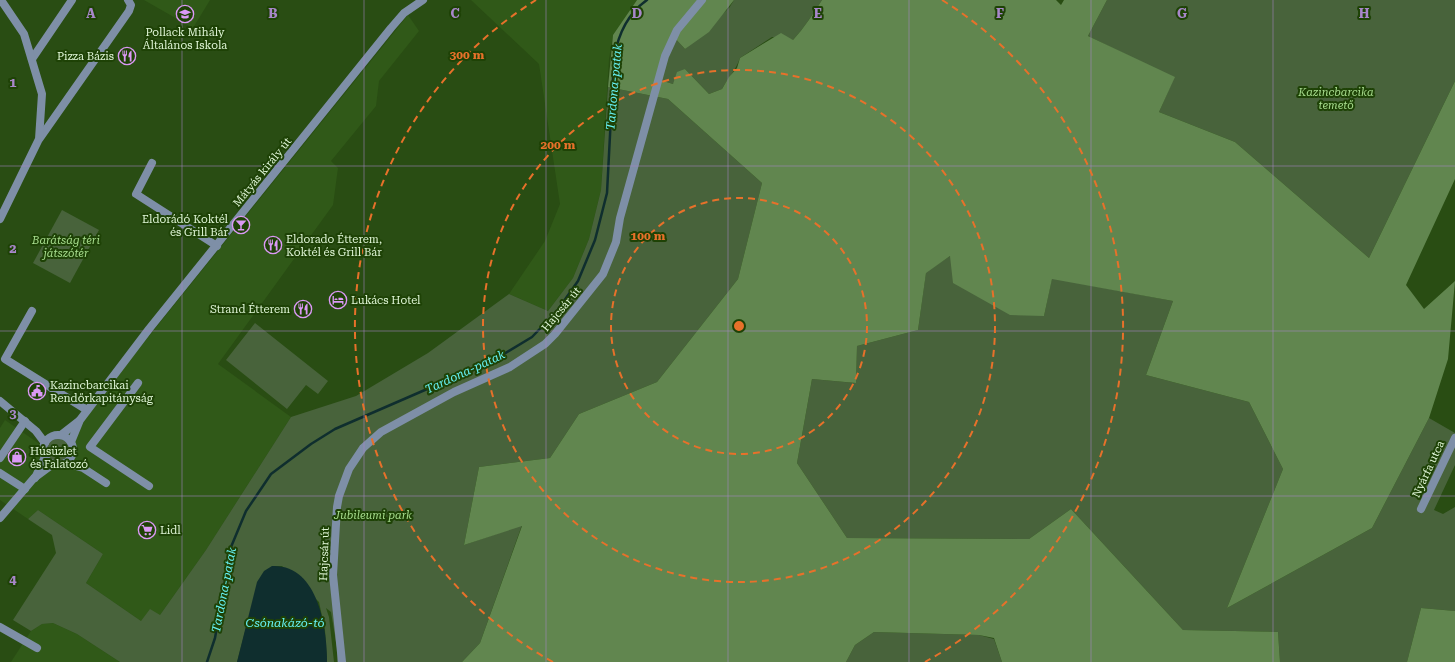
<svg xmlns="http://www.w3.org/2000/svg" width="1455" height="662" viewBox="0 0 1455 662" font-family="'Roboto Serif',serif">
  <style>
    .built { fill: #305918 }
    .green { fill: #48633b }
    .forest { fill: #61864f }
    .water { fill: #0f2e2e }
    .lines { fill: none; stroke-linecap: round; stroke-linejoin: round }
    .stream { stroke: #0f2e2e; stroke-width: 2.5 }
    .minor { stroke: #7e8fa7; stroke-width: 8 }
    .grid { fill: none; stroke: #a887ca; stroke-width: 1; stroke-opacity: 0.55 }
    .ring { fill: none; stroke: #e7712a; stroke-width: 2; stroke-dasharray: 7 5 }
    .labels { text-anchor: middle; stroke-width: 4; stroke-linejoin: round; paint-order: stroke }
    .poi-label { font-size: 11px; fill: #e0f6d7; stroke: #1e4206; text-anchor: start }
    .park-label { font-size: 11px; font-style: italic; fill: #a7dd8e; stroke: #1e4206 }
    .street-label { font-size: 11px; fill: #e0f6d7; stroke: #1e4206 }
    .water-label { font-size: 12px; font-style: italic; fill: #66f1f3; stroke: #1e4206 }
    .grid-label { font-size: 13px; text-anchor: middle; font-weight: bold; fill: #a887ca; stroke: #1e4206; stroke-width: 4; stroke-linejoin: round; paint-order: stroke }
    .centre { fill: #e7712a; stroke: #1e4206; stroke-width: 2 }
    .ring-label { font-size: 12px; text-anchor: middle; font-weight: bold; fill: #e7712a; stroke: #1e4206; stroke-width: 4; stroke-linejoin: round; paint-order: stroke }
  </style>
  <rect width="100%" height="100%" fill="#294d13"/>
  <!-- built -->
  <g class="built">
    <path d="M144,0h66l-17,28z"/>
    <path d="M471,0h166l-24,35 -4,24 -8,131 -12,49 -16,39 -25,33 -39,-17 36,-53 15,-37 -21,-140z"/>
    <path d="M408,15l11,16 -40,50 -3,25 -45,55 7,7 -5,37 -115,159 73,53 -85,133 -46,65 -19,6 -55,-38 17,-29 -65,-44 -10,9 -28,-19v-72l5,-8 49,34z"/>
    <path d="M53,623l24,11 43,28h-109l20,-31 11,-7z"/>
  </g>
  <!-- green -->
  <g class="green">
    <path d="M734,0h88c-9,14 -18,28 -29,40l-21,-3 -32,21c-4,12 -12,20 -18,31l-13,5 -24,-25 -12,15 -16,-5 15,-44 13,14 44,-41z"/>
    <path d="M1107,0h348v81l-86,177 -134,-116 -76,-30 15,-34 -86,-42z"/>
    <path d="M608,87l60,12 94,84 -24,96 -81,103 -78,32 -29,44 -71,9 -15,78 58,-20 -42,118 -18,19h-125v-14l-6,-36 -5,-4 3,9 5,45h-7l-2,-32 -6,-28 -37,-36h-10l-25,58 -10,38h-117l-43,-28 -24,-11 -11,1 -11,7 -18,-11 43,-67 -4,-18 -24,-16 10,-9 65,44 -17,29 55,38 9,-12 10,6 46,-65 85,-133 65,-21 72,-43 81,-59 39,17 25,-33 16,-39 12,-49z"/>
    <path d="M62,210l37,20 -29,53 -37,-20z"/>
    <path d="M950,256l94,60 8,-38 121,23 -27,74 103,27 34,67 -56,139 145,-80 57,-110 26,15v32l-21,45 9,4 12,-7v104l-34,-3 -14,54h-127l-2,-30 -95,-2 -112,-121 -42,30 -182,-1 -50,-75 15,-84 44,4 1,-37 61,-16 8,-58z"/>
    <path d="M255,323l73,58 -10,13 -12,-9 -19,24 -61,-49z"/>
    <circle cx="58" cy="450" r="11"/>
    <path d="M874,632l105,3 15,4 8,23h-156l9,-17z"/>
  </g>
  <!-- forest -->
  <g class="forest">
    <path d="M637,0h97l-25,32 -24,17 -13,-14 -15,44 16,5 4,-12 8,-3 24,25 13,-5 7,-12 8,-9 3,-10 41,-25 12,7c11,-12 20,-26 29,-40h234l5,5 3,-5h43l-19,36 87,41 -16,35 76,30 134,116 86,-177v98l-49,106 18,24 31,-28 -7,78 -19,59 -57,110 -145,80 56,-139 -34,-67 -103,-27 27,-74 -121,-22 -8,37 -34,-1 -57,-32 -3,-27 -24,17 -8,57 -61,16 -1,37 -44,-4 -15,84 50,75 182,1 42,-30 112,121 95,2 2,30h-278l-8,-24 -15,-3 -105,-3 -19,13 -9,17h-384l18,-19 42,-117 -58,19 15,-78 71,-9 29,-44 78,-32 81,-103 24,-96 -94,-84 -60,-12 5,-52z"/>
    <path d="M1421,608l34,3v51h-48z"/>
  </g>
  <!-- water -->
  <path class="water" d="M272,566c46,-2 55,62 55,96h-90l20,-80 7,-11z"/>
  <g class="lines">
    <!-- stream -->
    <path class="stream" d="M207,662l8,-24 16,-91 15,-36 25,-37 40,-30 24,-15 159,-69 38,-23 25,-26 21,-30 17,-41 12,-47 7,-135c4,-23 13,-44 33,-58"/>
    <!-- minor -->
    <g class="minor">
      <path d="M32,59l40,-59"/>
      <path d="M40,138l89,-127 2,-6 -3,-5"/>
      <path d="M152,163l-16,31 81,52"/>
      <path d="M0,219l39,-80 3,-45 -18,-60 -23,-34"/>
      <path d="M32,311l-27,48 82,51"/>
      <path d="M138,383l-48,64 59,39"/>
      <path d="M0,401l36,30 9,12"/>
      <path d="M61,435l18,-14"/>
      <circle cx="58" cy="450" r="15"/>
      <path d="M71,442l9,-22 69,-91 242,-301 13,-15 19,-13"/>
      <path d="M0,458l25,-37"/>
      <path d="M65,463l18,5 23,15"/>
      <path d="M0,473l25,16"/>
      <path d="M35,478l10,-21"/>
      <path d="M1421,509l34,-71"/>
      <path d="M0,518l34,-40 19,-14"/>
      <path d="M0,627l37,21"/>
      <path d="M342,662l-9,-87 4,-68 2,-11 10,-27 14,-21 18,-16 73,-40 56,-25 35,-23 10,-10 48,-60 13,-32 4,-24 45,-162 12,-26 25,-30"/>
    </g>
  </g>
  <!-- grid -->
  <path class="grid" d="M182,0v662M364,0v662M546,0v662M728,0v662M909,0v662M1091,0v662M1273,0v662M0,166h1455M0,331h1455M0,496h1455"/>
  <!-- distance rings -->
  <g class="ring">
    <circle cx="739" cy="326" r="128"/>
    <circle cx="739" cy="326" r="256"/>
    <path d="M553 662A384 384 0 0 1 536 0M942 0A384 384 0 0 1 925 662"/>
  </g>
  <!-- icons -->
  <defs>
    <symbol id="school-ring" viewBox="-11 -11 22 22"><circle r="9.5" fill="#1e4206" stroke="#db99f5" stroke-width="1.5"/><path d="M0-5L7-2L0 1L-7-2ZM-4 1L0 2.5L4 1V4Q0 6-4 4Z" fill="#db99f5"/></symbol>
    <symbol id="restaurant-ring" viewBox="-11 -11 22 22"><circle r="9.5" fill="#1e4206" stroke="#db99f5" stroke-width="1.5"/><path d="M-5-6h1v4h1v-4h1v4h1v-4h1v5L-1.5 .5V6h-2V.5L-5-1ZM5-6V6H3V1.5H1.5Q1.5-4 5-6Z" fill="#db99f5"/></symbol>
    <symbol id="bar-ring" viewBox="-11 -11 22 22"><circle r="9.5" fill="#1e4206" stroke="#db99f5" stroke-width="1.5"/><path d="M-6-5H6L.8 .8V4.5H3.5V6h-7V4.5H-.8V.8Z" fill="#db99f5"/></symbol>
    <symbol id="hotel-ring" viewBox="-11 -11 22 22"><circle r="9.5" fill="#1e4206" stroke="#db99f5" stroke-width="1.5"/><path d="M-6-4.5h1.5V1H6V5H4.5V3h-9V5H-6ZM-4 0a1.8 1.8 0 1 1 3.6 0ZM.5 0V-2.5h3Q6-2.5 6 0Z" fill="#db99f5"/></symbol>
    <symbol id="civic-ring" viewBox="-11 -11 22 22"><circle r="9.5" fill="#1e4206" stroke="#db99f5" stroke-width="1.5"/><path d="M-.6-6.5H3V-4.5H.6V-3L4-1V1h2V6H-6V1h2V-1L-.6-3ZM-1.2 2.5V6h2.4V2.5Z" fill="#db99f5"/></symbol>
    <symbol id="shop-ring" viewBox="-11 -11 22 22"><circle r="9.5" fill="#1e4206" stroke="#db99f5" stroke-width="1.5"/><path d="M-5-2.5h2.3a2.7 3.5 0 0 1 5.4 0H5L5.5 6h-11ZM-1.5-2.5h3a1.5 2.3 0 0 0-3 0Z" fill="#db99f5"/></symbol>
    <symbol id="supermarket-ring" viewBox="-11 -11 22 22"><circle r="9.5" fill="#1e4206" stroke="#db99f5" stroke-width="1.5"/><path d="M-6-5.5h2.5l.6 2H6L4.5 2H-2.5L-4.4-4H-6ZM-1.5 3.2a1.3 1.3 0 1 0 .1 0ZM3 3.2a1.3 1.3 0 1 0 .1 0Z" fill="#db99f5"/></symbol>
  </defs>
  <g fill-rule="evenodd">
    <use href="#school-ring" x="175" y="4" width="20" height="20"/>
    <use href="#restaurant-ring" x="117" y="46" width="20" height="20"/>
    <use href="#bar-ring" x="231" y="215" width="20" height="20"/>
    <use href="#restaurant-ring" x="263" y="235" width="20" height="20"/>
    <use href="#hotel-ring" x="328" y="290" width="20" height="20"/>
    <use href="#restaurant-ring" x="293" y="299" width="20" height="20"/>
    <use href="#civic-ring" x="27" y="381" width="20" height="20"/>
    <use href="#shop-ring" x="7" y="447" width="20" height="20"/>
    <use href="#supermarket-ring" x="137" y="520" width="20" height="20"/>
  </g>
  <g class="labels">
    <!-- poi labels -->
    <g class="poi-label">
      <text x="185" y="36" text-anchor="middle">Pollack Mihály<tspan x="185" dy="13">Általános Iskola</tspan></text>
      <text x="114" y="60" text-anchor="end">Pizza Bázis</text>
      <text x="228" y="223" text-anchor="end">Eldorádó Koktél<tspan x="228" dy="13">és Grill Bár</tspan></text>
      <text x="286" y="243">Eldorado Étterem,<tspan x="286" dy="13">Koktél és Grill Bár</tspan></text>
      <text x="351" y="304">Lukács Hotel</text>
      <text x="290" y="313" text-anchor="end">Strand Étterem</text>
      <text x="50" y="389">Kazincbarcikai<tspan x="50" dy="13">Rendőrkapitányság</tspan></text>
      <text x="30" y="455">Húsüzlet<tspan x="30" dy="13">és Falatozó</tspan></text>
      <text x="160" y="534">Lidl</text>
    </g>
    <!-- park labels -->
    <g class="park-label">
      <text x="1336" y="96">Kazincbarcika<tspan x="1336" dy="13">temető</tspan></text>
      <text x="66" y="244">Barátság téri<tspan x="66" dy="13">játszótér</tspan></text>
      <text x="373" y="519">Jubileumi park</text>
    </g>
    <!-- street labels -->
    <g class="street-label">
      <text transform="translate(262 172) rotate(-51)" y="4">Mátyás király út</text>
      <text transform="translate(561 309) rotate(-50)" y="4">Hajcsár út</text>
      <text transform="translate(1428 469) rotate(-65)" y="4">Nyárfa utca</text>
      <text transform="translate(324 554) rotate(-88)" y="4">Hajcsár út</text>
    </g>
    <!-- water labels -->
    <g class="water-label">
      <text transform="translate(614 87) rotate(-85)" y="4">Tardona-patak</text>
      <text transform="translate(465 372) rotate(-25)" y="4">Tardona-patak</text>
      <text transform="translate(224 590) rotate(-79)" y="4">Tardona-patak</text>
      <text x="285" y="627">Csónakázó-tó</text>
    </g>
  </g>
  <g class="grid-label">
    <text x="91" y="18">A</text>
    <text x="273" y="18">B</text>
    <text x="455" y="18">C</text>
    <text x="637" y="18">D</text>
    <text x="818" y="18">E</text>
    <text x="1000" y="18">F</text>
    <text x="1182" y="18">G</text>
    <text x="1364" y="18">H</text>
    <text x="13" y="87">1</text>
    <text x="13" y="253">2</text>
    <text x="13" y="418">3</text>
    <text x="13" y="584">4</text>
  </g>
  <circle cx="739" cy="326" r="6" class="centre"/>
  <g class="ring-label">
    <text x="467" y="59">300 m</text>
    <text x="558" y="149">200 m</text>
    <text x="648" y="240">100 m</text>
  </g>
</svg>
